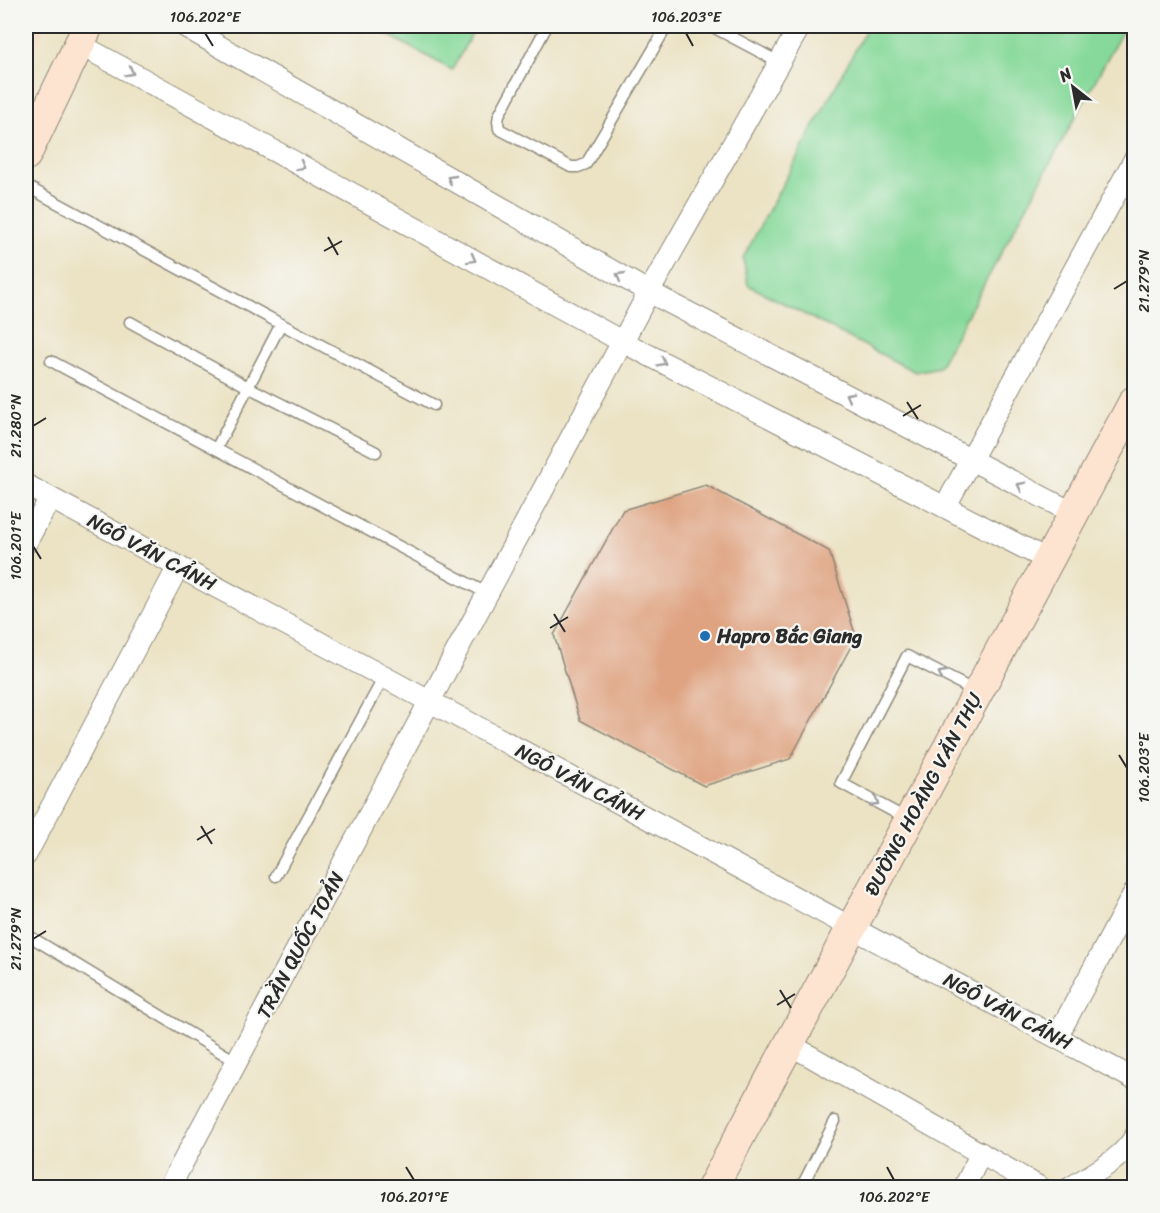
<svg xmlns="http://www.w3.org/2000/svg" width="1160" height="1213" viewBox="0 0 1160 1213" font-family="Sriracha,sans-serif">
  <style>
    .built { fill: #f2d5bd }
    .green { fill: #86d99a; stroke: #588262; stroke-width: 1.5 }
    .building { fill: #dfa381 }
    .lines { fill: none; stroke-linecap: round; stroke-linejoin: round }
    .lane-casing { stroke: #8c8778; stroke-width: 13 }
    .street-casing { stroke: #8c8778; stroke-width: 23 }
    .secondary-casing { stroke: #8c8778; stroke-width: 32 }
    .lane { stroke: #fff; stroke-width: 10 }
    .street { stroke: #fff; stroke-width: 21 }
    .secondary { stroke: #fde4d1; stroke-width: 30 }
    .oneway { stroke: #a0a0a0 }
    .ticks { fill: none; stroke: #2b2b2b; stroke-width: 2 }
    .poi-dot { fill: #1f6fb2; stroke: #f6f6f2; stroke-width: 2 }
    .labels { text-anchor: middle; stroke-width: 4.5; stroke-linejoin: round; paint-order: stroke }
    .street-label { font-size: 20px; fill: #2b2b2b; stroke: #f6f6f2 }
    .poi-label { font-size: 20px; font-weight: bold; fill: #2b2b2b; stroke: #f6f6f2; text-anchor: start }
    .neatline { fill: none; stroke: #2b2b2b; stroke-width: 2 }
    .ticks-label { font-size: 15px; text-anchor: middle; fill: #2b2b2b }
  </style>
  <rect width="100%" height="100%" fill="#f6f6f2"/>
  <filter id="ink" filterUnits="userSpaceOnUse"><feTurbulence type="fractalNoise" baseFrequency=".0167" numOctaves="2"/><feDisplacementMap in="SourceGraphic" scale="12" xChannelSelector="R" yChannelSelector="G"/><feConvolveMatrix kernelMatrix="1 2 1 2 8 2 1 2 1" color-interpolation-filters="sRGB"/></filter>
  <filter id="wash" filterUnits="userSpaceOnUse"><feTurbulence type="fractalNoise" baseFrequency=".008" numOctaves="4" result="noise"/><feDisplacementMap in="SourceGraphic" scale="24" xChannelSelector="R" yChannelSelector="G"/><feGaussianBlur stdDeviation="1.35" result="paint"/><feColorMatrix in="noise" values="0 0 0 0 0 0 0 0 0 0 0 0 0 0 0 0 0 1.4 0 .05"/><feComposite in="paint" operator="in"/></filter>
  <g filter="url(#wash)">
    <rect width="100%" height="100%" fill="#ece3c5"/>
    <!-- built -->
    <path class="built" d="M26,26h19l-19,46z"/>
    <!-- green -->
    <g class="green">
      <path d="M372,26h104l-24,44z"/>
      <path d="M868,26h257l-186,341 -24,5 -167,-87 -5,-27z"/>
    </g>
    <g id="blocks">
      <!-- building -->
      <path class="building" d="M706,485l123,66 27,86 -66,122 -86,27 -124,-66 -26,-85 69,-125z"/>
    </g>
  </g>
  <g filter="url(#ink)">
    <use href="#blocks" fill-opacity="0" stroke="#8c8778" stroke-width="1.5"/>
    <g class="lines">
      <defs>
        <g id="lane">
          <path d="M547,26l-48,89 -1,6 1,8 72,38h7l8,-3 81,-138"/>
          <path d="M711,26l68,36"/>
          <path d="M26,186l255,138 -65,125"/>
          <path d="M130,322l118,65 128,65"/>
          <path d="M281,324l153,81"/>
          <path d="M51,361l437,233"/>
          <path d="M909,820l-68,-37 66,-127 70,36"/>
          <path d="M276,876l108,-199"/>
          <path d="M26,934l211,128"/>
          <path d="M801,1188l34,-67"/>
        </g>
        <g id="street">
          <path d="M184,26l465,266 424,221"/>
          <path d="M79,44l544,298 425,218"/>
          <path d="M26,485l1108,594"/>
          <path d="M945,507l189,-347"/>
          <path d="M26,543l24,-45"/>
          <path d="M26,855l152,-288"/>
          <path d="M1057,1037l77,-144"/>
          <path d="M789,1044l252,144"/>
          <path d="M169,1188l480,-896 151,-266"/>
          <path d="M964,1188l17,-35"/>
          <path d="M1070,1188c23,-15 50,-27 64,-50"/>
        </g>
        <g id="secondary">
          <path d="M26,155l62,-129"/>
          <path d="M712,1188l422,-787"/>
        </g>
      </defs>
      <!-- lane casing -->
      <use href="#lane" class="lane-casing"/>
      <!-- street casing -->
      <use href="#street" class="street-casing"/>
      <!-- secondary casing -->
      <use href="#secondary" class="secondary-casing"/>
      <!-- lane -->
      <use href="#lane" class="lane"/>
      <!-- street -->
      <use href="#street" class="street"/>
      <!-- secondary -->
      <use href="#secondary" class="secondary"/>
    </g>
    <!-- one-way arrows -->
    <defs><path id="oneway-chevron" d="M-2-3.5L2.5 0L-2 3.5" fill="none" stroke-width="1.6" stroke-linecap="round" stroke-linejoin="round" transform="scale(1.5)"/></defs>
    <g class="oneway">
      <use href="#oneway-chevron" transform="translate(130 72) rotate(29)"/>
      <use href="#oneway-chevron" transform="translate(301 166) rotate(29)"/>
      <use href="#oneway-chevron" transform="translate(451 179) rotate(-150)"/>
      <use href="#oneway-chevron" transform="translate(472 259) rotate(29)"/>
      <use href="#oneway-chevron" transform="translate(620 276) rotate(-150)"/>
      <use href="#oneway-chevron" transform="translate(662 362) rotate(27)"/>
      <use href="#oneway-chevron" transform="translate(849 396) rotate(-152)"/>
      <use href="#oneway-chevron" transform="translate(1021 486) rotate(-153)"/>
      <use href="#oneway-chevron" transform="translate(942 674) rotate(-152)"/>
      <use href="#oneway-chevron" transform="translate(875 802) rotate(28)"/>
    </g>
  </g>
  <!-- ticks -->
  <path class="ticks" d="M205,33l8,13M686,33l7,13M328,237l10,18M324,251l18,-10M1114,289l13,-8M907,402l11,17M903,416l18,-11M33,426l13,-8M33,546l8,13M554,614l11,18M550,628l18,-11M1119,755l8,13M201,826l11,18M197,840l18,-11M33,939l13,-8M780,990l11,18M777,1005l18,-11M406,1167l8,13M887,1167l7,13"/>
  <!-- markers -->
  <circle class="poi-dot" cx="705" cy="636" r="6"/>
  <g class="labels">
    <!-- street labels -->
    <g class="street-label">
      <text transform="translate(152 552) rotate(28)" y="7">NGÔ VĂN CẢNH</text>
      <text transform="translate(580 782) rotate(28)" y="7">NGÔ VĂN CẢNH</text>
      <text transform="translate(923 794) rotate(-62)" y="7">ĐƯỜNG HOÀNG VĂN THỤ</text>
      <text transform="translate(300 945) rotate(-62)" y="7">TRẦN QUỐC TOẢN</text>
      <text transform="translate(1008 1011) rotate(28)" y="7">NGÔ VĂN CẢNH</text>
    </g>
    <!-- poi labels -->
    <g class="poi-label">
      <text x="717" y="643">Hapro Bắc Giang</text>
    </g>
  </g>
  <!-- margin -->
  <rect width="1160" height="1213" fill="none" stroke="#f6f6f2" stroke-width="66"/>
  <!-- north arrow -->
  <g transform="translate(1073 87) rotate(329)" stroke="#f6f6f2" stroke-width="4.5" paint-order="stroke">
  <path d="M0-4.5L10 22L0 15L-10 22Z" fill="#2b2b2b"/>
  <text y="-9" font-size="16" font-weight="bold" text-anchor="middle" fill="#2b2b2b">N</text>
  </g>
  <rect x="33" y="33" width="1094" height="1147" class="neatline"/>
  <g class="ticks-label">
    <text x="205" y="22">106.202°E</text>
    <text x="686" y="22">106.203°E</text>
    <text transform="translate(1144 281) rotate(-90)" y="5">21.279°N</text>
    <text transform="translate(16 426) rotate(-90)" y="5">21.280°N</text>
    <text transform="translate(16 546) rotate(-90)" y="5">106.201°E</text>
    <text transform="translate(1144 768) rotate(-90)" y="5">106.203°E</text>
    <text transform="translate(16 939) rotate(-90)" y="5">21.279°N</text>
    <text x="414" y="1202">106.201°E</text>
    <text x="894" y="1202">106.202°E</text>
  </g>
</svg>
